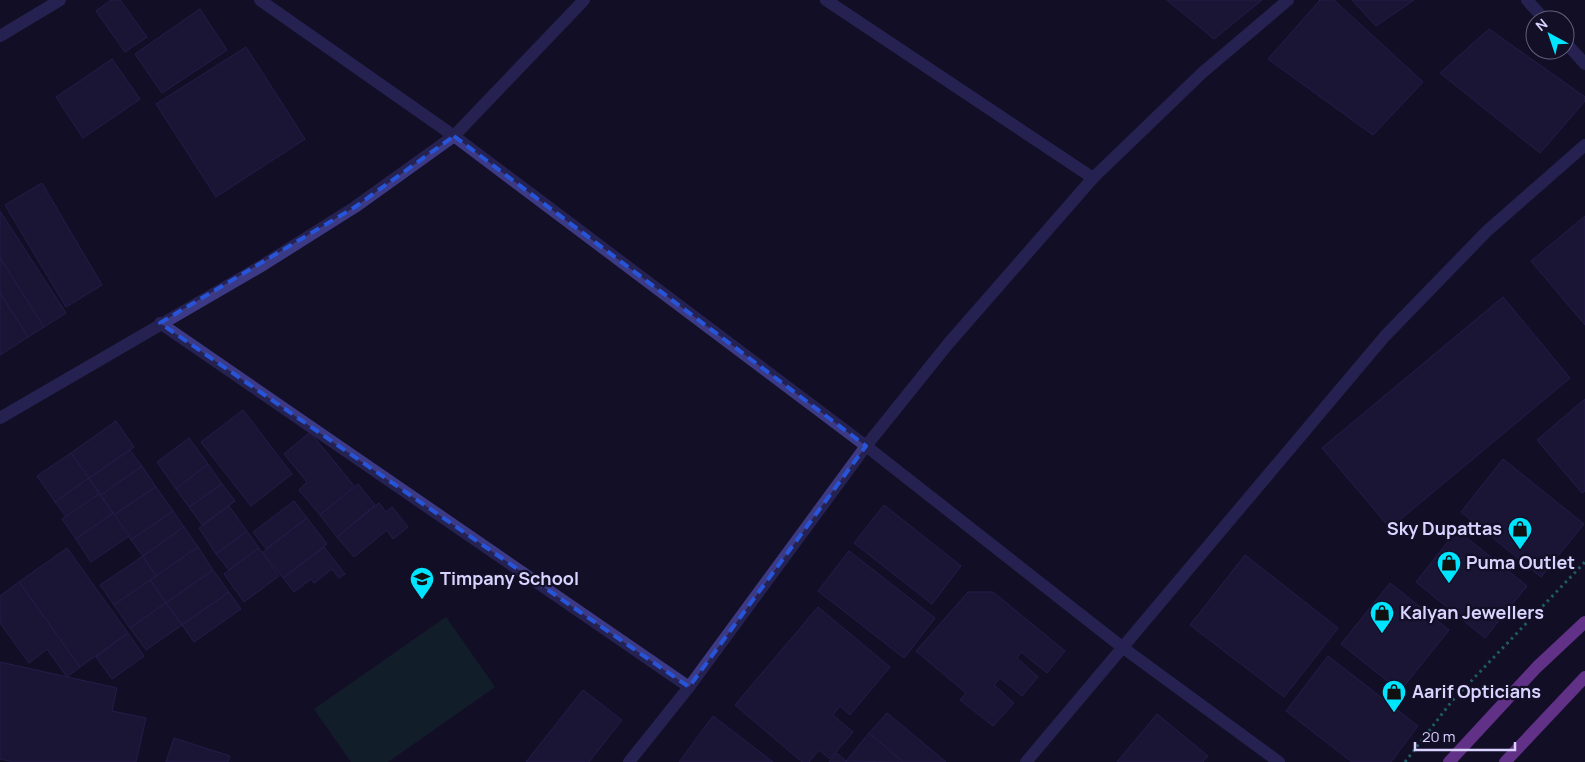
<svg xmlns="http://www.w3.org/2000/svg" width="1585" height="762" viewBox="0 0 1585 762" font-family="Manrope,sans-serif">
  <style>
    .green { fill: #12302f }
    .building { fill: #241b47; stroke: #3b2d73 }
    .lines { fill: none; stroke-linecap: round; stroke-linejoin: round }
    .path { stroke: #2fb8b0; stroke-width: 3; stroke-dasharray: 2.5 4; stroke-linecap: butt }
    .minor { stroke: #3d3a85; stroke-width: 12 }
    .primary { stroke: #c25bff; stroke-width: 12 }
    .marked { fill: none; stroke: #2655da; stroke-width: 4; stroke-dasharray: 10 6; stroke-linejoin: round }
    .labels { text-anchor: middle; stroke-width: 4.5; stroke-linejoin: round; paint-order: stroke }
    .poi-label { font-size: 18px; font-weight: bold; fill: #d9d4ff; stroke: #130f26; text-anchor: start }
  </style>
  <rect width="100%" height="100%" fill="#130f26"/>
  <!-- green -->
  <path class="green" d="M446,617l49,70 -107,75h-37l-37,-53z"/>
  <!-- building -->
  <g class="building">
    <path d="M111,0h9l27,37 -22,15 -29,-41z"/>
    <path d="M1167,0h95l-48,39z"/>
    <path d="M1320,0h14l89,82 -50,53 -105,-76z"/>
    <path d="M1352,0h62l-38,26z"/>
    <path d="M200,9l27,41 -65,43 -27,-39z"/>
    <path d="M1489,29l96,68v4l-45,52 -100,-80z"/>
    <path d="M246,47l59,92 -89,58 -60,-93z"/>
    <path d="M112,59l28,40 -57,39 -27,-41z"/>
    <path d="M42,183l60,102 -36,22 -61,-102z"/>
    <path d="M0,211l66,102 -22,14 -44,-69z"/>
    <path d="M1585,216v109l-54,-64z"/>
    <path d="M0,258l44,69 -16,10 -28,-44z"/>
    <path d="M0,293l28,44 -28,18z"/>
    <path d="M1503,297l67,81 -180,150 -68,-80z"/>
    <path d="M1585,399v92l-3,2 -45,-53z"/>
    <path d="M243,410l49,64 -41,32 -50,-64z"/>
    <path d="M116,421l18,26 -45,31 -18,-25z"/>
    <path d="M310,432l45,55 -35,28 -21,-25 8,-8 -23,-28z"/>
    <path d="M189,438l19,26 -32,25 -19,-27z"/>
    <path d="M130,450l12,16 -41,29 -12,-17z"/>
    <path d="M71,453l18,25 -34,24 -18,-26z"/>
    <path d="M1503,459l81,65 -43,53 -80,-65z"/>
    <path d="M208,464l14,20 -33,23 -13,-18z"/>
    <path d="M142,466l14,21 -42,28 -13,-20z"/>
    <path d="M89,478l10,16 -33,23 -11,-15z"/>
    <path d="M222,484l13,17 -33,24 -13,-18z"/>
    <path d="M358,484l17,21 -38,32 -17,-22z"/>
    <path d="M156,487l17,24 -42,29 -17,-25z"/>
    <path d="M99,494l14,19 -37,26 -14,-20z"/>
    <path d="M294,501l13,17 -41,31 -13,-17z"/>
    <path d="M379,503l7,9 6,-5 16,20 -15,12 -6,-9 -33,27 -17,-20z"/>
    <path d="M884,505l77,61 -29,38 -78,-61z"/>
    <path d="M229,506l18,25 -31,23 -17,-26z"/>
    <path d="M173,511l11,16 -41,29 -12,-16z"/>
    <path d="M113,513l16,23 -38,26 -15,-23z"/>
    <path d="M307,518l20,26 -44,34 -20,-26z"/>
    <path d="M184,527l14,20 -42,29 -13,-20z"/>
    <path d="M1457,530l70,56 -42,52 -69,-56z"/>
    <path d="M247,531l12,17 -30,22 -13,-16z"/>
    <path d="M198,547l15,23 -47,33 -16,-23z"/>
    <path d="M324,547l21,27 -6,4 -7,-9 -18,14 -3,-4 -17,13 -11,-14z"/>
    <path d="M67,548l61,85 -48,34 -61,-85z"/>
    <path d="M259,548l20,28 -35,26 -20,-28z"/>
    <path d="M849,551l86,67 -31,40 -86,-67z"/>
    <path d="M1245,555l93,73 -54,69 -94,-72z"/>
    <path d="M143,556l13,20 -42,29 -14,-20z"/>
    <path d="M213,570l16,22 -47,33 -16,-22z"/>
    <path d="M150,580l16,23 -36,25 -16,-23z"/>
    <path d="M19,582l61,85 -13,10 -20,-28 -18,14 -29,-40v-27z"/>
    <path d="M1390,583l59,47 -49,61 -59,-47z"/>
    <path d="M229,592l12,17 -47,33 -12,-17z"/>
    <path d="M968,592h25l72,59 -18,22 -26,-21 -4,6 21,19 -16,19 -22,-18 -6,7 20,18 -21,23 -33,-26 6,-7 -50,-42z"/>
    <path d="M166,603l16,22 -36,25 -16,-22z"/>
    <path d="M818,607l72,60 -40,48 -10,-9 -7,9 20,17 -23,27 -11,-9 -10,12h-7l-67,-57z"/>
    <path d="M128,633l16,23 -32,23 -16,-22z"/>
    <path d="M1328,656l90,70 -27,36h-39l-66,-51z"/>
    <path d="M0,662l117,26 -5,23 34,7 -10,44h-122l-14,-3z"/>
    <path d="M583,690l39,30 -33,42h-63z"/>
    <path d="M887,713l59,49h-43l-34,-29z"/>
    <path d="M1157,714l51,42 -5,6h-86z"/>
    <path d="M713,716l60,46h-94z"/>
    <path d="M869,733l34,29 -57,-1z"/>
    <path d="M174,738l56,18 -2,6h-62z"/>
    <path d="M837,753l9,8 1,1h-18z"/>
  </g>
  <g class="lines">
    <!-- path -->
    <path class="path" d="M1405,762l47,-61 133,-139"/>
    <!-- minor -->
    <g class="minor">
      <path d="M260,0l194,136 412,310 256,201 157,115"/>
      <path d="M826,0l267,178"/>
      <path d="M1527,0l18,20"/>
      <path d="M0,36l60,-36"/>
      <path d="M1565,42l20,22"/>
      <path d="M160,323l529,364"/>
      <path d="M0,418l263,-153 92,-58 99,-71 130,-136"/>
      <path d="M629,762l60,-75 177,-241 82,-102 145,-166 109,-105 86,-73"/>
      <path d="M1026,762l359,-426 102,-105 98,-86"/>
    </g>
    <!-- primary -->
    <g class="primary">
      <path d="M1449,762l88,-95 48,-45"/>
      <path d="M1505,762l80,-85"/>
    </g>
  </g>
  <!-- marked area -->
  <path d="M0 0H1585V762H0ZM454,136l412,310 -177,241 -529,-364 195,-116z" fill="#130f26" fill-opacity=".55" fill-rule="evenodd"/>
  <path class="marked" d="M454,136l412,310 -177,241 -529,-364 195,-116z"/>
  <!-- icons -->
  <defs>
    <symbol id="shop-pin" viewBox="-11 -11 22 30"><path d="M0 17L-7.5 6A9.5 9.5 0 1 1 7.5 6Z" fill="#00e5ff" stroke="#130f26"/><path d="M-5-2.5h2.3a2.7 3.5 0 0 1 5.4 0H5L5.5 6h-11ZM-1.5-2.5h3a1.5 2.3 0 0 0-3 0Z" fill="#111"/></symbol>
    <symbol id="school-pin" viewBox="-11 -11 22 30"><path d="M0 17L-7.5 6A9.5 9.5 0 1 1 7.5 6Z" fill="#00e5ff" stroke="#130f26"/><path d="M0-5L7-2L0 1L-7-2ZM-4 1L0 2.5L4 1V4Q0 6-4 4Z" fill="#111"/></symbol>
  </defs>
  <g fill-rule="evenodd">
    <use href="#shop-pin" x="1506" y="515" width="28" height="38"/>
    <use href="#shop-pin" x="1435" y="549" width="28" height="38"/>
    <use href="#school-pin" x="408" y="565" width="28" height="38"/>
    <use href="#shop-pin" x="1368" y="599" width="28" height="38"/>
    <use href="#shop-pin" x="1380" y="678" width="28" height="38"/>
  </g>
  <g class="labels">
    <!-- poi labels -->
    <g class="poi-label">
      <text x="1502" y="535" text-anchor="end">Sky Dupattas</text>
      <text x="1466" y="569">Puma Outlet</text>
      <text x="440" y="585">Timpany School</text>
      <text x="1400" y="619">Kalyan Jewellers</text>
      <text x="1412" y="698">Aarif Opticians</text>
    </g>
  </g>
  <!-- north arrow -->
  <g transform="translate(1550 35) rotate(320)"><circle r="24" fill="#130f26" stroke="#625e7d"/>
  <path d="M0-4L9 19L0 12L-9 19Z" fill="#00e5ff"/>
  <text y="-8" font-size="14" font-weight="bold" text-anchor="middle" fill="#d9d4ff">N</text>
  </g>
  <!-- scale -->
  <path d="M1415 742v8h100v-8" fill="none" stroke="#d9d4ff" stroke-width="2.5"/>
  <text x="1422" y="742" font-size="15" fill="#d9d4ff" stroke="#130f26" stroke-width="4" paint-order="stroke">20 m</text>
</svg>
